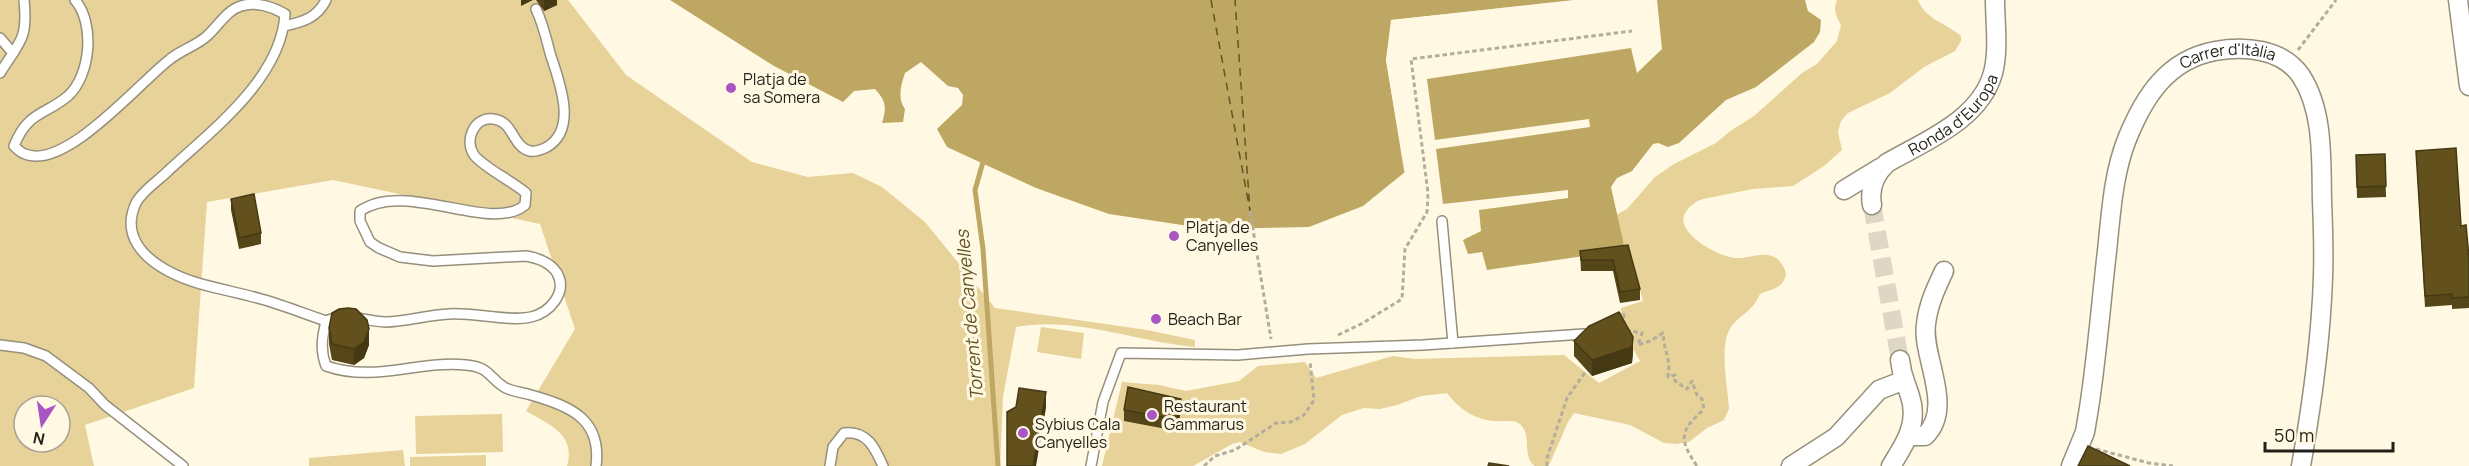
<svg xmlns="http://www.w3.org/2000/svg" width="2469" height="466" viewBox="0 0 2469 466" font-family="Manrope,sans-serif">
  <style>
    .green { fill: #e7d299; fill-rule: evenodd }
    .water { fill: #bea763 }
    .pier { fill: #fff8e3 }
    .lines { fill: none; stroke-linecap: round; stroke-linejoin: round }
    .stream { stroke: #bea763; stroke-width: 5 }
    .ferry { stroke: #655421; stroke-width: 1.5; stroke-dasharray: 8 6; stroke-linecap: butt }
    .street-tunnel { stroke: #ded7c5; stroke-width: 18; stroke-dasharray: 18 9; stroke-linecap: butt }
    .lane-casing { stroke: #958f7c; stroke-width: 12 }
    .street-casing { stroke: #958f7c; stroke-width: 21 }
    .path { stroke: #b3ad9d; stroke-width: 3; stroke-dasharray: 4.5 3; stroke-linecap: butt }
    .lane { stroke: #fff; stroke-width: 9 }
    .street { stroke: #fff; stroke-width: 18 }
    .wall { fill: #544619 }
    .shaded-wall { fill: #453914 }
    .building { fill: #62511d; stroke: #453914; stroke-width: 1.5 }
    .poi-dot { fill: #aa55c4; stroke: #fff8e3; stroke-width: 2 }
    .labels { text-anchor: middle; stroke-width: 6; stroke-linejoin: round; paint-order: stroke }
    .street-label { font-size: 16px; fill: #221f18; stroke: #fff8e3 }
    .poi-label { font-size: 16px; fill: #221f18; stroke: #fff8e3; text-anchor: start }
    .water-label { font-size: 18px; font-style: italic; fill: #655421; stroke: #fff8e3 }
  </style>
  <rect width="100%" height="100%" fill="#fff8e3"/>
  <!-- green -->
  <g class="green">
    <path d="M0,0h568l58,75 126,87 56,15 45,-4 29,14 43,35 70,86 152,22 48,10v7c-59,-5 -119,-31 -179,-20l-13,70 -3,69h-433c9,-32 -17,-41 -41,-55l49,-82 -35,-105 -207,-44 -126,22 -13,186 -109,37 9,41h-94zM24,406h36v36h-36z"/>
    <path d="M1837,0h81c7,19 29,24 43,36v5l-6,10 -31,16 -34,26 -42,20 -7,8 -3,11 4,18 -18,16 -31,20 -40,3 -50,10c-7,2 -14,7 -18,14 -11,20 34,44 50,45 13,1 24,-6 37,-2 8,3 12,10 14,18 -3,15 -13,14 -26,20 -8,19 -22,21 -30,35 -11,17 -2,60 -1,80l-5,11 -17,8 -18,14 -13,2 -12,-1 -34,-18 -56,-12 -6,9 -18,41 -3,3h-12c-14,-11 -2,-30 -15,-42 -6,-5 -18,-2 -26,-3 -21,-2 -35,-12 -47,-28l-26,3 -24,9 -17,4 -16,-1 -22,7 -37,29 -24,10 -17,-2 -24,-10 -8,2 -39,22h-91l20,-84 37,3 27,6 53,-10 19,-15 47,-4 11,16 77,-22 22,3 149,-4 35,28 41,-22 -19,-33v-20l22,-7 -13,-48 -5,-3 -9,-35 11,-6 28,-32 19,-13 42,-21 13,-11 25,-16 48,-43 15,-9 20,-23 4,-16c-5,-10 -8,-14 -4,-25z"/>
    <path d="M1041,327l43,6 -3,26 -44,-7z"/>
    <path d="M502,414l1,38 -87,2 -1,-38z"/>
    <path d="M403,450l2,16h-96v-8z"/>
    <path d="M486,455v11h-76v-9z"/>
  </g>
  <!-- water -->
  <g class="water">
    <path d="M670,0h904l-182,20 -6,40 19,112 -42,34 -54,21 -100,2 -100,-15 -73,-26 -89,-41 -10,-18 25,-24 1,-10 -5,-7 -10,-2 -27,-24 -16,11c-4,12 -8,25 0,36l-2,13 -21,1c5,-16 4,-22 -7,-34l-21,2 -11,11 -69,-36z"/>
    <path d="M1657,0h148l3,11 13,9 -1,12 -6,10 -58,45 -30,13 -47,43 -11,4 -10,-4 -5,1 -21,27 -15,7 -6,9 14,63 -138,20 -5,-18 -14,2 -5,-14 18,-9 -2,-21 89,-12v-8l-125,14 -7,-55 154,-22 -1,-8 -154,21 -8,-61 204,-31 6,25 25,-24z"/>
  </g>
  <!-- pier -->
  <path class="pier" d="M1577,0l-3,3 -180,20 -5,37 19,112 -3,4 -19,-116 5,-40z"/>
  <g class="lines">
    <!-- stream -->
    <path class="stream" d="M983,162l-8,28 8,59 15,217"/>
    <!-- ferry -->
    <path class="ferry" d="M1211,0l39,211 -15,-211"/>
    <!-- street-tunnel -->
    <path class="street-tunnel" d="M1872,205l28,155"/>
    <defs>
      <g id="lane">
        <path d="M75,0c20,23 16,75 -7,96 -24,20 -40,15 -54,50 3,3 7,7 11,8 40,17 114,-71 144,-94 12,-10 27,-14 38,-24 11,-10 20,-26 34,-30 14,-5 32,1 44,8 -4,65 -73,116 -117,157 -10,10 -26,20 -32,32 -15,32 7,55 34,69 29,15 61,18 91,27 22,6 44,15 65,22"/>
        <path d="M536,9c7,15 10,28 14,44 8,26 29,75 -3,94 -4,2 -12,5 -17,4 -18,-4 -16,-30 -37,-32 -19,-2 -29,21 -19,36 9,12 38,26 52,38l-1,12c-34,29 -119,-26 -165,6v10l10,21 9,6 21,9 33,4 93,-5c12,2 24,6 31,17 11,20 -8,40 -26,44 -23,5 -58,-5 -83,-3 -21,1 -42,8 -63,8 -21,-1 -39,-10 -59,-1 -4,17 -6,29 0,45 49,17 92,-6 140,-1 24,2 22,12 38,22 8,5 18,5 27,8 39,11 71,24 65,71"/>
        <path d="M284,26c19,-4 33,-8 42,-26"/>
        <path d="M0,38l13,15"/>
        <path d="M0,73c20,-32 28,-33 24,-73"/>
        <path d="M1442,221l11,122"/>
        <path d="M0,345l24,3 22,8 43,32 16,17 78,61"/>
        <path d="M830,466l3,-19 11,-14c23,-3 31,15 39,33"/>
        <path d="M1091,466l12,-64 18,-49 117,2 70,-6 115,-4 161,-11"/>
      </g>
      <g id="street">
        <path d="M2458,0l11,86"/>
        <path d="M1844,190l36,-22"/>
        <path id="s1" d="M1872,205c-3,-16 3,-31 15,-42 38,-22 93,-43 106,-90 6,-23 2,-50 2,-73"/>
        <path d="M1909,436h16c30,-29 -4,-80 1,-112 2,-19 10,-36 18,-53"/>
        <path d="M1791,466l45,-29 43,-47 23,-9"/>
        <path d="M1891,466c14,-22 28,-43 19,-70 -5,-16 -8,-18 -10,-36"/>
        <path id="s2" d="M2071,466l14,-34 4,-24c8,-52 12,-105 18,-157 4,-37 6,-77 20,-112 17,-42 40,-79 88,-88 29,-5 67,-3 86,25 23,35 20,84 21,124 1,25 2,51 1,77 -2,63 -11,127 -22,189"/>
      </g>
    </defs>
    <!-- lane casing -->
    <use href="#lane" class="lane-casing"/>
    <!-- street casing -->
    <use href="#street" class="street-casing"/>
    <!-- path -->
    <g class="path">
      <path d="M2298,50l38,-50"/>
      <path d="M1250,211l21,128"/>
      <path d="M1617,315l7,-2v10"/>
      <path d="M1626,330l16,3 -4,12 12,-4 13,-8c1,19 8,24 5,44l7,-2v6l12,8 5,-8 5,14 5,4 2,10c-24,22 -26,29 -7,57"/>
      <path d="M1338,335l25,-12 39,-24 3,-50 22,-37 1,-19 -17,-134 221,-28"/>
      <path d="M2096,449l53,14 24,3"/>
      <path d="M1204,466l11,-10 20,-6 41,-27 15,-1 13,-7 10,-15 -4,-39"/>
      <path d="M1547,466v-8l20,-60 19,-27"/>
    </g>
    <!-- lane -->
    <use href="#lane" class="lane"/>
    <!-- street -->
    <use href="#street" class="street"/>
  </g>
  <!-- wall -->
  <g class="wall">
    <path d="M536,0h21v5l-13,6z"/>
    <path d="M2416,151l45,75 8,32v50l-17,1v-4l-27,2z"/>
    <path d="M2385,154l1,43 -29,1 -1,-43z"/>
    <path d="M231,199l30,34v11l-22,5 -8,-39z"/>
    <path d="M1628,245l12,44v11l-20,3 -7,-32h-32l-1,-20z"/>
    <path d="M329,328l40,17 -5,13 -10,7 -22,-5 -3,-16z"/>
    <path d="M1574,341l59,11 -1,11 -40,13 -18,-20z"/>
    <path d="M1124,410h57l-4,21 -53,-10z"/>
  </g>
  <!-- shaded-wall -->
  <g class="shaded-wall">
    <path d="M521,0h12l-12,6z"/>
    <path d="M544,0h13v5l-13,6z"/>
    <path d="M369,329v16l-5,13 -10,7v-16z"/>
    <path d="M1633,337v15l-1,11 -40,13v-16z"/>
    <path d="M1046,392v16l-10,58h-3z"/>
    <path d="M1181,399v11l-4,21v-11z"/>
  </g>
  <!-- building -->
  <g class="building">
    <path d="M2456,148l5,78 5,-1 3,33v39l-17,1v-4l-27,2 -9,-145z"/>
    <path d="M2385,154l1,32 -29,1 -1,-32z"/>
    <path d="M254,194l7,39 -22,5 -8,-39z"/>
    <path d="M1628,245l12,44 -20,3 -7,-32h-32l-1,-9z"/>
    <path d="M348,308l8,1 11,11 2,9 -5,13 -10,7 -22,-5 -3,-16 3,-15 7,-4z"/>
    <path d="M1619,312l14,25 -1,10 -40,13 -18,-19 15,-15z"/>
    <path d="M1128,387l53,12 -4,21 -53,-10z"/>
    <path d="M1019,388l27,4 -13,74h-26v-54l9,-5z"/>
    <path d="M2088,446l42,20h-52z"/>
    <path d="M1489,463l20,3h-21z"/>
  </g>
  <!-- markers -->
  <g class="poi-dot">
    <circle cx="731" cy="88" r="6"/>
    <circle cx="1174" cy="236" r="6"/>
    <circle cx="1156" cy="319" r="6"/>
    <circle cx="1152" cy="415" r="6"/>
    <circle cx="1023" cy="433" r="6"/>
  </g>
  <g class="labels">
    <!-- street labels -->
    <g class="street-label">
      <text dy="6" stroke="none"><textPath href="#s2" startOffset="476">Carrer d'Itàlia</textPath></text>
      <text dy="6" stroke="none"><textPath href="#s1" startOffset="130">Ronda d'Europa</textPath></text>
    </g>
    <!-- poi labels -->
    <g class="poi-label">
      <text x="743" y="85">Platja de<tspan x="743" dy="18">sa Somera</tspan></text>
      <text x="1186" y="233">Platja de<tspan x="1186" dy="18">Canyelles</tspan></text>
      <text x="1168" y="325">Beach Bar</text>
      <text x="1164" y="412">Restaurant<tspan x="1164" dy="18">Gammarus</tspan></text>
      <text x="1035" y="430">Sybius Cala<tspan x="1035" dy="18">Canyelles</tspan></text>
    </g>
    <!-- water labels -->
    <g class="water-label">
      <text transform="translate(970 315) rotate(-95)" y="6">Torrent de Canyelles</text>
    </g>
  </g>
  <!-- north arrow -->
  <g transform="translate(42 424) rotate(192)"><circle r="28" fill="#fff8e3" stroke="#a7a192" stroke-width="1.5"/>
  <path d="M0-4.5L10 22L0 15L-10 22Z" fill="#aa55c4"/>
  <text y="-9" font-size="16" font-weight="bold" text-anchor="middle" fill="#221f18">N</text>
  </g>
  <!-- scale -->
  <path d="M2265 442v9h128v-9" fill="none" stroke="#221f18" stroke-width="3"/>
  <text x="2274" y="442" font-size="18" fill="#221f18" stroke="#fff8e3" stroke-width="4.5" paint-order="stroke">50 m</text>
</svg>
